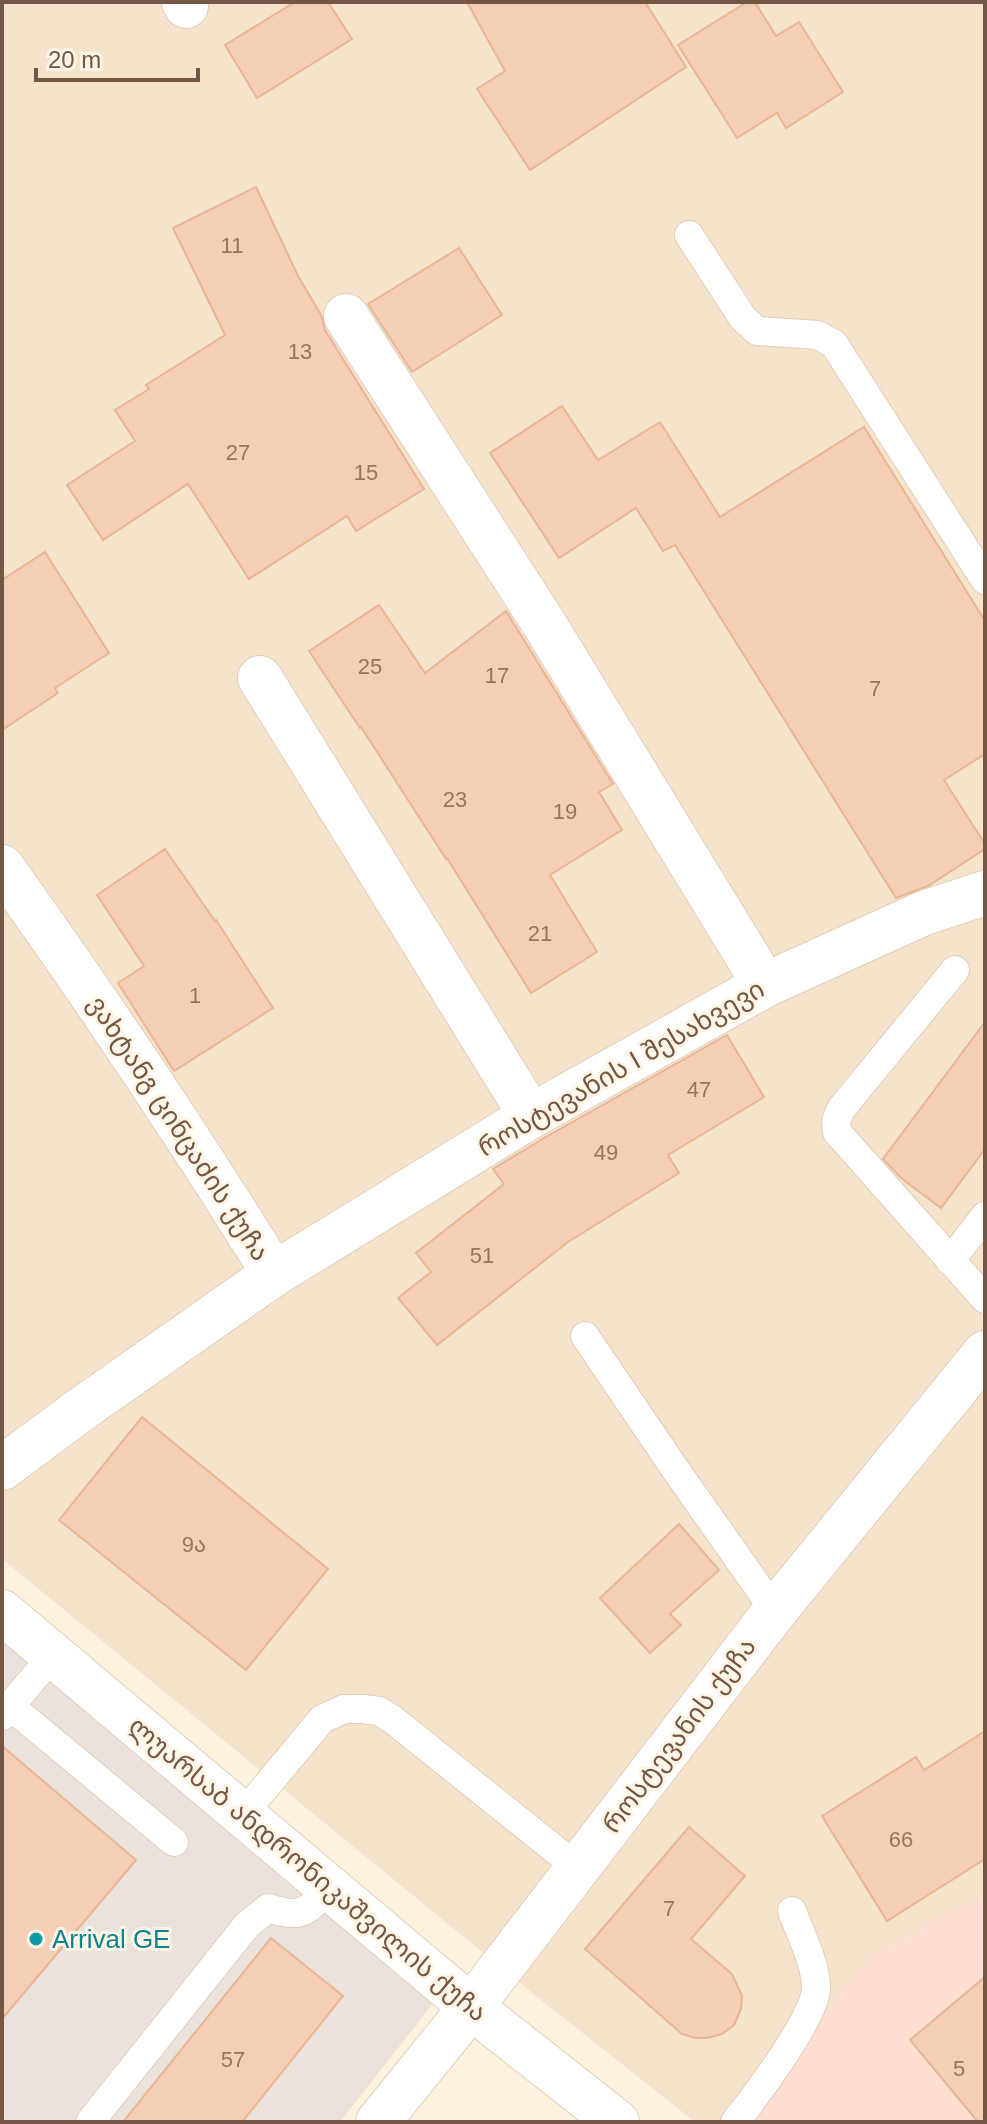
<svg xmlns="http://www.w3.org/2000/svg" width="987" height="2124" viewBox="0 0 987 2124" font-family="Helvetica,'Noto Sans Georgian',sans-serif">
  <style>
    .residential { fill: #f5e3cc }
    .commercial { fill: #fedfd1 }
    .industrial { fill: #ebe3db }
    .building { fill: #f4cfb5; stroke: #e7b594; stroke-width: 2 }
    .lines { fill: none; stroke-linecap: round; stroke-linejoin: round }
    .service-casing { stroke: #e1ceba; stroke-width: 30 }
    .minor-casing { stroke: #e1ceba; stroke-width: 46 }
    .tertiary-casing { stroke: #e1ceba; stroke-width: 46 }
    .service { stroke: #fff; stroke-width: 28 }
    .minor { stroke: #fff; stroke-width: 44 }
    .tertiary { stroke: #fff; stroke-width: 44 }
    .culture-dot { fill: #0f9aa8; stroke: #fff5e6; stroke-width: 3 }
    .labels { text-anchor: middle; stroke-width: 6; stroke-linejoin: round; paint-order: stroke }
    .number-label { font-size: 22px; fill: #947561 }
    .street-label { font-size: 26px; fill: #745745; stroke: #fff5e6 }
    .culture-label { font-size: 26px; fill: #0d838f; stroke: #fff5e6; text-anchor: start }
  </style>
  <rect width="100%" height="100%" fill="#fdf2de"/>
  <!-- residential -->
  <path class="residential" d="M2,2h983v1893l-111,58 -135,169h-44l-159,-126 -534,-437z"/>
  <!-- commercial -->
  <path class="commercial" d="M985,1895v227h-246l135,-169z"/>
  <!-- industrial -->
  <path class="industrial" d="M2,1621l433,380 -95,121h-338z"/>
  <!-- building -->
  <g class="building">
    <path d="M295,2h33l24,37 -95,59 -32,-53z"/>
    <path d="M467,2h178l41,65 -156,103 -53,-81 28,-18z"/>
    <path d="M747,2h8l21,34 23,-14 44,70 -57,36 -9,-15 -40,25 -59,-93z"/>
    <path d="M256,187l42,89 23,39 4,15 99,159 -68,42 -9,-15 -98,63 -61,-95 -85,56 -36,-55 68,-44 -20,-31 34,-21 -3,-4 79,-50 -52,-107z"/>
    <path d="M459,248l43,67 -90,57 -44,-68z"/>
    <path d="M562,406l36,54 62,-38 60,95 144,-90 121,194v133l-41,26 41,64v5l-57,37 -32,12 -221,-353 -12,6 -27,-43 -77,50 -69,-105z"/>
    <path d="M45,552l64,101 -54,35 3,5 -56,37v-150z"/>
    <path d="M379,605l46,68 81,-62 107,173 -14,8 23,38 -72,45 47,77 -66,41 -84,-135 -1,1 -85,-132 -1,1 -51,-77z"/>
    <path d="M165,849l50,72 1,-1 57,88 -99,63 -56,-88 26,-17 -47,-71z"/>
    <path d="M985,1022v127l-44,59 -40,-30 -18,-19z"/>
    <path d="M727,1035l37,62 -96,58 11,18 -111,69 -131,103 -39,-47 33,-26 -15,-19 88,-69 -11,-15 51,-31z"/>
    <path d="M142,1417l186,152 -82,101 -187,-150z"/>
    <path d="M679,1524l40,46 -49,44 11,11 -31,28 -50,-55z"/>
    <path d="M985,1731v128l-98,62 -65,-105 94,-59 8,13z"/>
    <path d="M2,1746l134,114 -134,159z"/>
    <path d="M689,1827l56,49 -54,63 41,35 10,22 -1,13 -7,16 -12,9 -15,4h-11l-14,-4 -97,-85z"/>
    <path d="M271,1938l72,58 -101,126h-119z"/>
    <path d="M985,1977v145h-7l-68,-82z"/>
  </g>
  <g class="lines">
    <defs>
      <g id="service">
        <path d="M689,235l54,83 14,13 61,4 16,9 151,236"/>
        <path d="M955,970l-114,139 -5,12 1,11 148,167"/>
        <path d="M950,1261l35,-45"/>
        <path d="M585,1336l88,130 102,145"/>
        <path d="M10,1706l164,136"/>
        <path d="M2,1716l51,-61"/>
        <path d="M243,1814l79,-95 22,-10h19l16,2 13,8 186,149"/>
        <path d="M90,2122l157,-197 21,-17c36,11 36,4 62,-19"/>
        <path d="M735,2122c20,-25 79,-103 81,-133 1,-23 -16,-56 -24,-78"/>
      </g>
      <g id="minor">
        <path d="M184,2l2,4"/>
        <path d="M346,316l197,306 222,363"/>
        <path d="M260,678l271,438"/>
        <path d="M2,867c95,133 186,268 272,407l-191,134 -81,60"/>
        <path d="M274,1274l257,-158 234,-131 159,-72 61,-20"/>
      </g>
      <g id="tertiary">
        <path d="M2,1612l469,395 146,115"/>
        <path d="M378,2122l93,-115 304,-396 210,-258"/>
      </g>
    </defs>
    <!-- service casing -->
    <use href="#service" class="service-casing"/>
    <!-- minor casing -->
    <use href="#minor" class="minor-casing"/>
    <!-- tertiary casing -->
    <use href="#tertiary" class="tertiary-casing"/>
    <!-- service -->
    <use href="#service" class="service"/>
    <!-- minor -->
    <use href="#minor" class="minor"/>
    <!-- tertiary -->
    <use href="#tertiary" class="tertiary"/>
  </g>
  <!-- markers -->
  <circle class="culture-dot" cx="36" cy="1939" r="8"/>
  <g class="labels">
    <!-- number labels -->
    <g class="number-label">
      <text x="232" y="253">11</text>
      <text x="300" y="359">13</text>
      <text x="238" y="460">27</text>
      <text x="366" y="480">15</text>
      <text x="370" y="674">25</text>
      <text x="497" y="683">17</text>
      <text x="875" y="696">7</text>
      <text x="455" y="807">23</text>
      <text x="565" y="819">19</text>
      <text x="540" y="941">21</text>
      <text x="195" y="1003">1</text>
      <text x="699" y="1097">47</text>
      <text x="606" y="1160">49</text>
      <text x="482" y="1263">51</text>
      <text x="194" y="1552">9ა</text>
      <text x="901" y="1847">66</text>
      <text x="669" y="1916">7</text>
      <text x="233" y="2067">57</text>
      <text x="959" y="2076">5</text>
    </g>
    <!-- street labels -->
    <g class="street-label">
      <text transform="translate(621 1068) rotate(-30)" y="9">როსტევანის I შესახვევი</text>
      <text transform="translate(179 1128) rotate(57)" y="9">ვახტანგ ცინცაძის ქუჩა</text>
      <text transform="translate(679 1735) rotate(-53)" y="9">როსტევანის ქუჩა</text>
      <text transform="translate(308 1869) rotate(40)" y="9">ლუარსაბ ანდრონიკაშვილის ქუჩა</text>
    </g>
    <!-- culture labels -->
    <g class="culture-label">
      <text x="52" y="1948">Arrival GE</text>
    </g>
  </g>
  <!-- border -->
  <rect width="987" height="2124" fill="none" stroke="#745745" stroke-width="8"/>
  <!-- scale -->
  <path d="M36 68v12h162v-12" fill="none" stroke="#745745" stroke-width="4"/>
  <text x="48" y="68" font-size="24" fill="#745745" stroke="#fff5e6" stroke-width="6" paint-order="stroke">20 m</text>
</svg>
